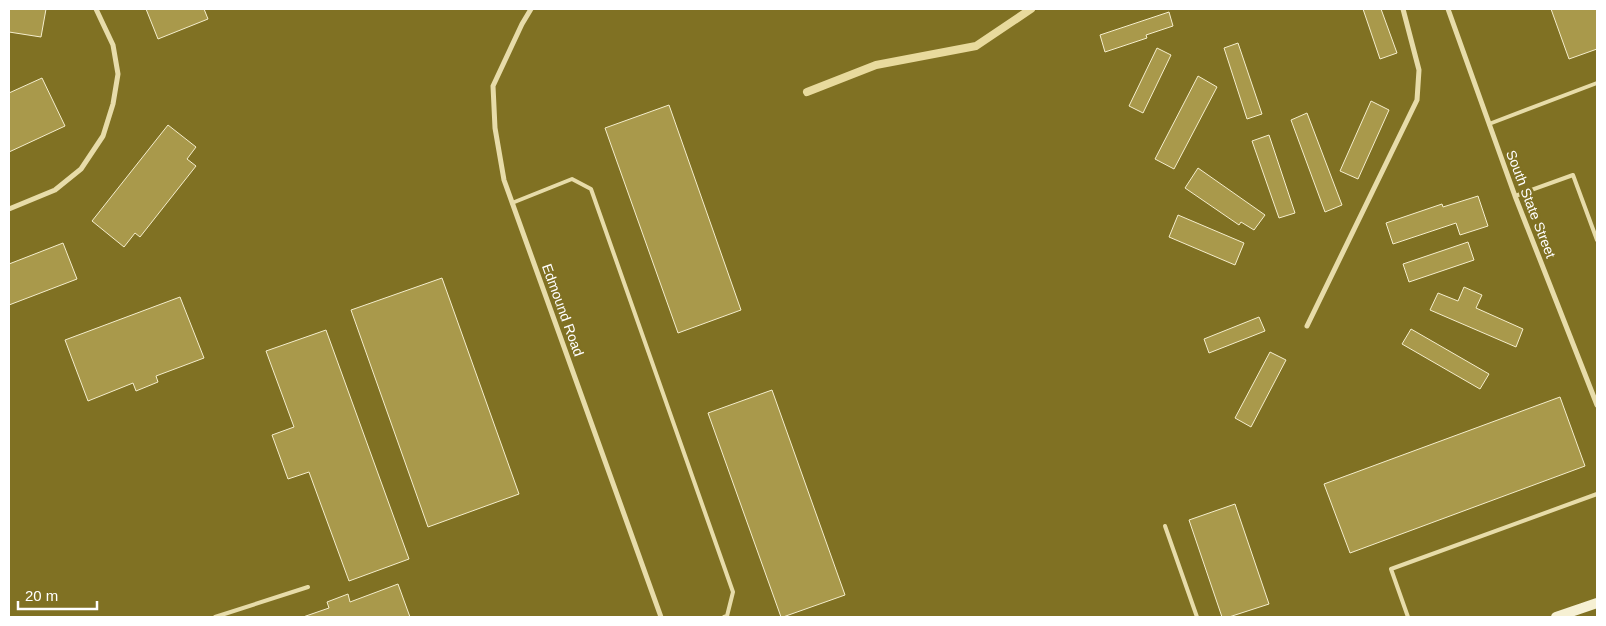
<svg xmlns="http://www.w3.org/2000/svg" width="1606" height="626" viewBox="0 0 1606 626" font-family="Helvetica,sans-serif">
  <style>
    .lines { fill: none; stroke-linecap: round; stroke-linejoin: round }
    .stream { stroke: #e8da9d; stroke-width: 8 }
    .building { fill: #a9994b; stroke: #f5eecc }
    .service { stroke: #e7dca9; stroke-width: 4 }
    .minor { stroke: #e7dca9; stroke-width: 5 }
    .secondary { stroke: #f6f0d3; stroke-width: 10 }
    .labels { text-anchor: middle; stroke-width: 5; stroke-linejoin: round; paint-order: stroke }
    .street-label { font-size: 14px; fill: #fff; stroke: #807123 }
  </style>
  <rect width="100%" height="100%" fill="#807123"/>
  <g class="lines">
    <!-- stream -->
    <path class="stream" d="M807,92l69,-27 100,-19 55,-37"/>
  </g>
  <!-- building -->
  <g class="building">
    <path d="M9,9h37l-5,28 -32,-5z"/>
    <path d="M146,9h58l4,10 -50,20z"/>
    <path d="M1363,9h18l16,44 -17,6z"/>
    <path d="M1551,9h46v40l-28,10z"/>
    <path d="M1169,12l4,14 -27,9 1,3 -42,14 -5,-17z"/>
    <path d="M1238,43l24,71 -15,5 -23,-71z"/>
    <path d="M1157,48l14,7 -28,58 -14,-7z"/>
    <path d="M1198,76l19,11 -43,82 -19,-10z"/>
    <path d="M42,78l23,48 -56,26v-59z"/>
    <path d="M1371,101l18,9 -31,69 -18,-8z"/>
    <path d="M669,105l72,205 -63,23 -73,-205z"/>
    <path d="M1307,113l35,92 -17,7 -34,-92z"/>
    <path d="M168,125l28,22 -9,12 9,7 -56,71 -5,-4 -11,14 -32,-26z"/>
    <path d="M1269,135l26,78 -16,5 -27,-77z"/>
    <path d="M1198,168l67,47 -11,15 -13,-8 -2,3 -54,-37z"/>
    <path d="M1478,196l10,30 -28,9 -4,-12 -63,21 -7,-21 56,-19 1,3z"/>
    <path d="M1178,215l66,28 -9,22 -66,-28z"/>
    <path d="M1468,242l6,18 -65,22 -6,-18z"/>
    <path d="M63,243l14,36 -68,26v-41z"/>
    <path d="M442,278l77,216 -91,33 -77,-217z"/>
    <path d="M1464,287l18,8 -6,13 47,21 -7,18 -86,-37 8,-17 20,8z"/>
    <path d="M180,297l24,61 -48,18 2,6 -22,9 -3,-8 -45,18 -23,-61z"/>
    <path d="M1259,317l6,14 -56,22 -5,-14z"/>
    <path d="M1411,329l78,45 -9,15 -78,-45z"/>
    <path d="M326,330l83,229 -60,22 -40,-109 -21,7 -16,-44 22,-8 -28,-76z"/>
    <path d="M1270,352l16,8 -35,67 -16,-9z"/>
    <path d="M772,390l73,205 -62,22h-2l-73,-204z"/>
    <path d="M1560,397l25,69 -235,87 -26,-69z"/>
    <path d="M1235,504l34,100 -40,13h-7l-33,-97z"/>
    <path d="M398,584l12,33h-107l26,-9 -2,-6 21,-8 2,8z"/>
  </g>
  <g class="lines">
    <!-- service -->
    <g class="service">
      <path d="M1489,124l108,-41"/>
      <path d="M1515,196l58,-21 24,65"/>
      <path d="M512,203l60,-24 19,10 142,403 -6,24 -3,1"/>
      <path d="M1165,526l32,91"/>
      <path d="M215,617l93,-30"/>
      <path d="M1408,617l-17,-48 206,-75"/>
    </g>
    <!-- minor -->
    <g class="minor">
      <path d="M531,9l-9,15 -29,62 2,42 9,52 157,437"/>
      <path d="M1448,9l67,187 82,209"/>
      <path d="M9,209l46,-19 26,-21 22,-33 10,-32 5,-30 -5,-29 -17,-36"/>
      <path d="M1307,326l110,-226 2,-30 -16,-61"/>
    </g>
    <!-- secondary -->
    <path class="secondary" d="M1556,617l41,-14"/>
  </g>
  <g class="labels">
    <!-- street labels -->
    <g class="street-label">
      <text transform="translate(1531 204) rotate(69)" y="5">South State Street</text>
      <text transform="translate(563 310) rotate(70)" y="5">Edmound Road</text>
    </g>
  </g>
  <!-- border -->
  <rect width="1606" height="626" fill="none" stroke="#ffffff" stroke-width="20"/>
  <!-- scale -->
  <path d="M18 601v8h79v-8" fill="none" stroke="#ffffff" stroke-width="2.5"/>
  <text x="25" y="601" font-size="15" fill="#ffffff" stroke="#807123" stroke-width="4" paint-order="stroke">20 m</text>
</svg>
